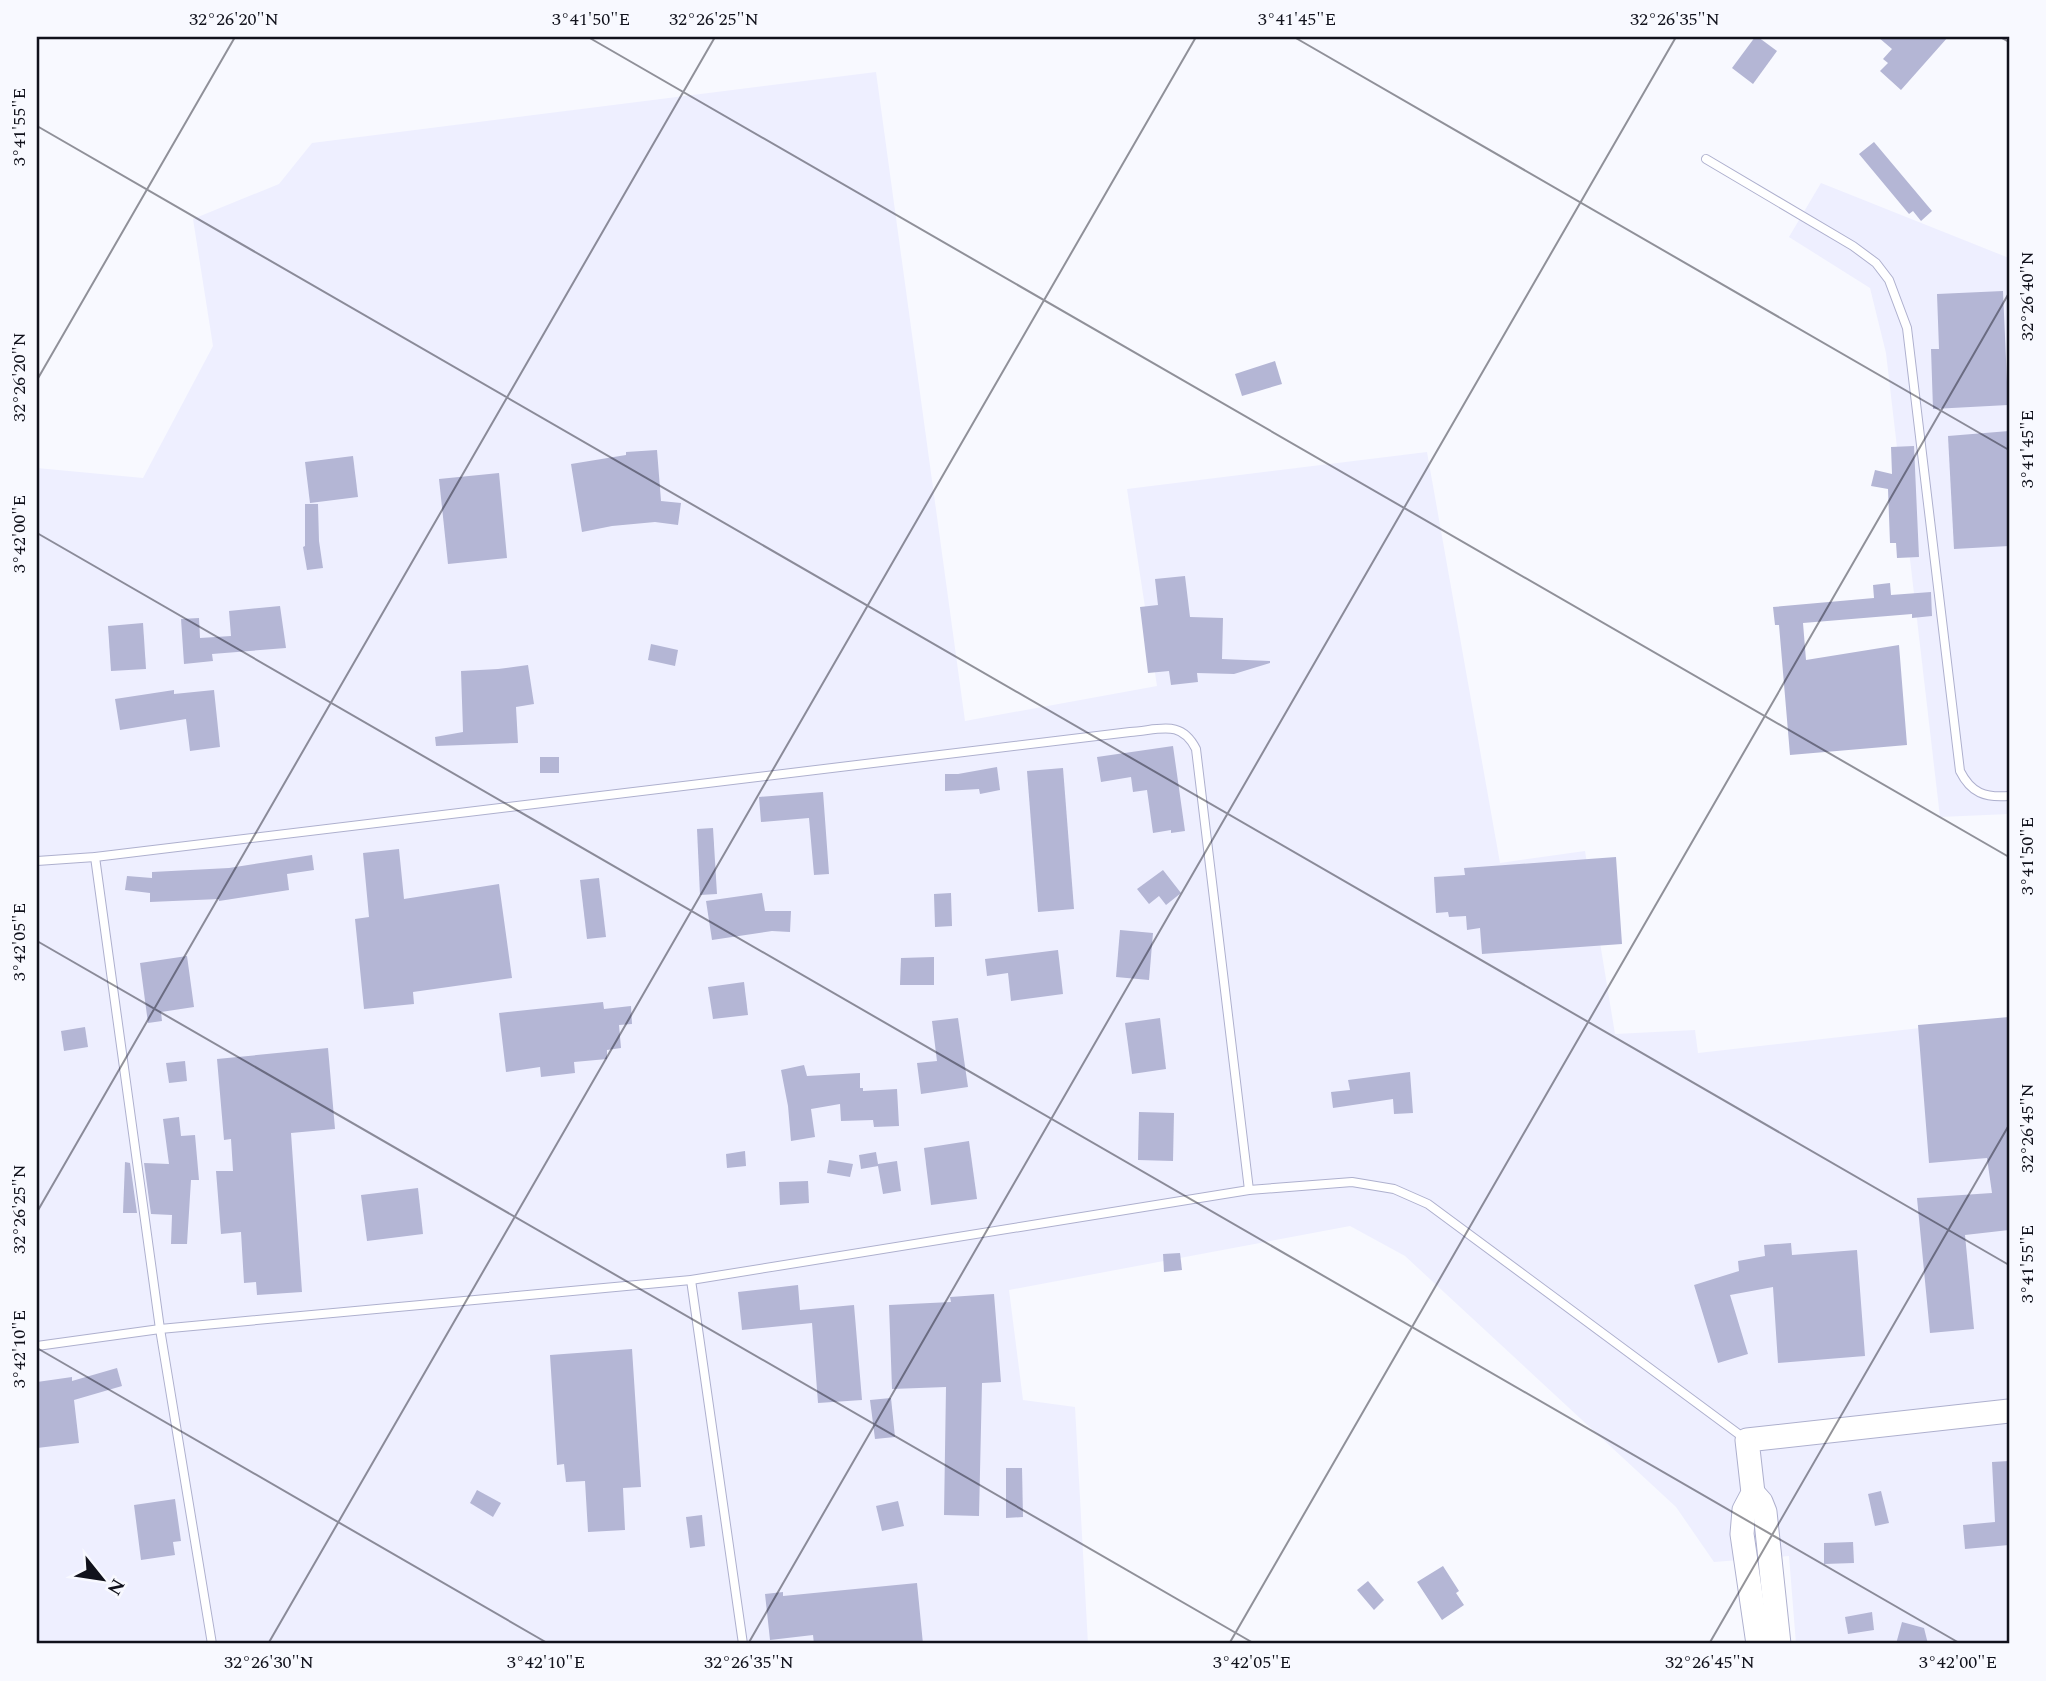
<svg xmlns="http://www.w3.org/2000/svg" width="2046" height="1681" viewBox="0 0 2046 1681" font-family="Spectral,serif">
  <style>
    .built { fill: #eeefff }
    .building { fill: #b4b6d5 }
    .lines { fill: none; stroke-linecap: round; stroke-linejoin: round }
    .service-casing { stroke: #aeb0ce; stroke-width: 10 }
    .secondary-casing { stroke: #aeb0ce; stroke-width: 25 }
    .service { stroke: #fff; stroke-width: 8 }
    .secondary { stroke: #fff; stroke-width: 23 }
    .ticks { fill: none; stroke: #11121c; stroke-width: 2; stroke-opacity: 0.45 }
    .neatline { fill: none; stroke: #11121c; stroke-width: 2.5 }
    .ticks-label { font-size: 18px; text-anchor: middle; fill: #11121c }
  </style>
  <rect width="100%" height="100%" fill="#f8f9ff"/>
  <!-- built -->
  <g class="built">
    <path d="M876,72l89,649 192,-35 -30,-197 300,-37 73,411 85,-12 30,183 80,-4 3,23 311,-35v626h-213l-7,-88 -75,6 -38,-55 -271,-251 -55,-30 -341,64 14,110 52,7 13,237h-1051v-1176l106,10 70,-132 -20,-127 86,-35 33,-41z"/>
    <path d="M1821,183l188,75v556l-69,3 -54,-464 -16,-65 -81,-51z"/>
  </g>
  <!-- building -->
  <g class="building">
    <path d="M1755,37h3l19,14 -24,33 -21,-16z"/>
    <path d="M1878,37h70l-47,53 -21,-19 8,-8 -5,-4 9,-10z"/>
    <path d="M1874,142l58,69 -11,10 -8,-10 -4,3 -50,-60z"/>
    <path d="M2003,291l5,114 -75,4 -2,-60h8l-2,-55z"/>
    <path d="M1275,361l7,23 -40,12 -7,-22z"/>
    <path d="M2009,431v115l-55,3 -6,-113z"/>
    <path d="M1914,446l5,111 -22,1 -1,-15h-6l-2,-54 -17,-3 4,-16 17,4 -1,-27z"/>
    <path d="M657,450l4,51 20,2 -3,22 -23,-3 -43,4 -30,6 -11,-68 55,-9v-3z"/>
    <path d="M353,456l5,41 -48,6 -5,-41z"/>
    <path d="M499,473l8,85 -59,6 -9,-85z"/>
    <path d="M305,504h13l1,37 4,27 -16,2 -4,-23 2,-1z"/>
    <path d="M1185,576l5,41 33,1 -1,41 48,2v2l-36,11 -37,-1 1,9 -27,3 -2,-14 -21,2 -8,-66 18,-2 -3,-26z"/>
    <path d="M1890,583l1,12 40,-3 1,24 -20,2v-4l-109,9 3,37 93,-15 8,100 -117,10 -11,-130h-4l-2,-18 101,-9 -1,-13z"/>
    <path d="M280,606l6,42 -74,6 1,7 -29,3 -3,-45 18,-1 1,20 31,-2 -2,-25z"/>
    <path d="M143,623l3,46 -35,2 -3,-45z"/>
    <path d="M651,644l27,6 -3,16 -27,-6z"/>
    <path d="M528,665l6,39 -18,3 2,36 -82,3 -1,-9 28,-5 -2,-61 37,-2z"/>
    <path d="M174,690v4l40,-4 6,57 -30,4 -4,-32 -66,11 -5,-31z"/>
    <path d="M1173,746l12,85 -14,2v-3l-18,3 -6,-43 -14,2 -2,-15 -30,5 -4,-25z"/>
    <rect x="540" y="757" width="19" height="16"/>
    <path d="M997,767l3,23 -20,4 -1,-5 -34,2v-17h13z"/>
    <path d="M1063,768l11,141 -36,3 -11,-141z"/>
    <path d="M823,792l6,82 -15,1 -5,-57 -48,4 -2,-25z"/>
    <path d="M713,828l4,66 -17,1 -3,-66z"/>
    <path d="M399,849l5,50 95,-15 13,94 -99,14 1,12 -50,5 -9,-90 14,-2 -6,-64z"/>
    <path d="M312,855l2,15 -27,4 2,16 -70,11v-2l-69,3v-9l-25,-3 2,-14 25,2v-6l77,-4z"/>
    <path d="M1616,857l6,87 -140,10 -2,-26 -13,2 -1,-14 -17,1 -1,-5 -12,1 -2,-36 31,-2 -1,-7z"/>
    <path d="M1163,870l18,23 -15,12 -7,-9 -10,8 -12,-15z"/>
    <path d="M599,878l7,59 -19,2 -7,-59z"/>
    <path d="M762,893l3,18h26l-1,21 -18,-1 -60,9 -6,-39z"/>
    <path d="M951,893l1,33 -17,1 -1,-33z"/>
    <path d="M1120,930l33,3 -4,47 -33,-3z"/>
    <path d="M1058,950l5,44 -52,7 -3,-28 -21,3 -2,-17z"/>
    <path d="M187,956l7,51 -33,5 1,9 -14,2 -8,-60z"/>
    <path d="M934,957v28h-34l1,-27z"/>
    <path d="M744,982l4,33 -35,4 -5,-32z"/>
    <path d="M603,1002l1,7 27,-3 1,18 -13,1 2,23 -14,2v9l-33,3 1,11 -34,4 -1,-10 -34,5 -7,-59z"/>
    <path d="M2009,1017v213l-44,5 9,94 -44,4 -13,-135 75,-5 -5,-35 -58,5 -11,-138z"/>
    <path d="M958,1018l10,69 -47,7 -4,-31 20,-2 -5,-40z"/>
    <path d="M1160,1018l6,51 -34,5 -7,-51z"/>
    <path d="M85,1027l3,20 -24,4 -3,-20z"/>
    <path d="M328,1048l7,81 -44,4 11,159 -45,3 -1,-13 -12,1 -3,-51 -20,2 -5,-63h17l-2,-32 -7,1 -7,-81z"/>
    <path d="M185,1061l2,20 -18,2 -3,-20z"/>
    <path d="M804,1065l3,11 53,-3v15h3v3l34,-2 2,37 -25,1 -1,-7 -32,1 -1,-17 -29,5 4,28 -24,4 -3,-35 -7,-36z"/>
    <path d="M1410,1072l3,41 -19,1 -1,-15 -60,9 -2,-16 19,-2 -2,-10z"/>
    <path d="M1139,1112l35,1 -1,48 -35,-1z"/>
    <path d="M179,1117l2,19 14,-1 4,45h-8l-4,64h-16l1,-29 -21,-1 -7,-51 25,1 -6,-45z"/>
    <path d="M969,1141l8,58 -46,6 -7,-57z"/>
    <path d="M745,1151l1,15 -19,2 -1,-14z"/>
    <path d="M876,1152l2,12 19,-3 4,30 -18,3 -5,-28 -17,3 -2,-14z"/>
    <path d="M829,1160l24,4 -3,13 -23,-4z"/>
    <path d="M125,1162l5,1 7,50h-14z"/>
    <path d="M808,1181l1,22 -29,2 -1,-23z"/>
    <path d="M418,1188l5,46 -56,7 -6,-46z"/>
    <path d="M1791,1243l1,12 65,-5 8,106 -87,7 -5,-76 -43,8 18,59 -30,9 -24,-78 45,-14 -1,-10 27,-5 -1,-11z"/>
    <path d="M1180,1253l2,17 -18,2 -1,-18z"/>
    <path d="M798,1285l2,25 54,-5 8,95 -44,3 -6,-80 -70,7 -4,-38z"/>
    <path d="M994,1294l7,88 -19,1 -3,133 -35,-1 2,-128 -54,2 -3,-84 62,-3 -1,-5z"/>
    <path d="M632,1349l9,138 -18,1 2,42 -37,2 -3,-51 -19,1 -2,-18 -7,1 -7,-110z"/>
    <path d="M117,1368l5,18 -48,14 5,43 -42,5v-66l35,-5v4z"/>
    <path d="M891,1398l4,39 -20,2 -5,-39z"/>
    <path d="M2009,1461v84l-44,4 -2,-24 32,-3 -3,-60z"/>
    <path d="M1006,1468h16l1,49 -17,1z"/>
    <path d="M477,1490l24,13 -8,14 -23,-14z"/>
    <path d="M1881,1491l8,32 -14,3 -7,-32z"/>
    <path d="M175,1499l6,42 -8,1 2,13 -34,5 -7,-55z"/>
    <path d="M898,1501l6,25 -22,5 -6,-25z"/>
    <path d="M702,1515l3,31 -15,2 -4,-31z"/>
    <path d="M1853,1542l1,21 -30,1v-21z"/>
    <path d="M1443,1566l16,25 -3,2 8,12 -22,15 -25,-38z"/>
    <path d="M1368,1581l16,19 -10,10 -17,-20z"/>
    <path d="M917,1583l6,61h-109l-1,-9 -43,5 -5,-46 18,-2v4z"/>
    <path d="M1872,1612l2,18 -26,4 -3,-17z"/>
    <path d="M1902,1622l22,6 4,16h-32z"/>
  </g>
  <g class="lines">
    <defs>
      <g id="service">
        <path d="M1706,159l147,87 23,17 13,17 18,48 53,443c11,22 25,27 49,25"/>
        <path d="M95,857l65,472 52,315"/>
        <path d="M37,861l58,-4 1035,-125c30,-2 51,-13 66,17l53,441"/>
        <path d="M691,1280l52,364"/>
        <path d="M37,1346l123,-17 531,-49 558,-90 103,-8 42,7 34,15 316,234"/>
      </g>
      <g id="secondary">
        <path d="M1753,1493l8,9 4,10 14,132"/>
        <path d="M1758,1644l-16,-110 2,-24 9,-17 -6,-53 262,-29"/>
      </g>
    </defs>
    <!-- service casing -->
    <use href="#service" class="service-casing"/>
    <!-- secondary casing -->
    <use href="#secondary" class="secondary-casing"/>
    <!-- service -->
    <use href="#service" class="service"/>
    <!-- secondary -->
    <use href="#secondary" class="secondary"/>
  </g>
  <!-- ticks -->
  <path class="ticks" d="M588,37l1421,820M1294,37l715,413M2000,37l9,5M37,126l1972,1139M37,380l198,-343M37,533l1924,1111M37,941l1218,703M37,1212l678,-1175M37,1348l512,296M268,1644l928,-1607M748,1644l928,-1607M1229,1644l780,-1351M1709,1644l300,-519"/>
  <!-- border -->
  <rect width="2046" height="1681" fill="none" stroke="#f8f9ff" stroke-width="77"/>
  <!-- north arrow -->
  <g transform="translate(102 1579) rotate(120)" stroke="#f8f9ff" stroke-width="5" paint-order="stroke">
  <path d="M0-5L12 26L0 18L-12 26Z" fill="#11121c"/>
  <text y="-10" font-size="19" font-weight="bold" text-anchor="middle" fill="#11121c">N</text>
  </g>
  <rect x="38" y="38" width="1970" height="1604" class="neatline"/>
  <g class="ticks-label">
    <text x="234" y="25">32°26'20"N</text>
    <text x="591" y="25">3°41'50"E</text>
    <text x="714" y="25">32°26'25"N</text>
    <text x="1297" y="25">3°41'45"E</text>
    <text x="1675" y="25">32°26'35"N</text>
    <text transform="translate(19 127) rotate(-90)" y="6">3°41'55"E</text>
    <text transform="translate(2027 296) rotate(-90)" y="6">32°26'40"N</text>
    <text transform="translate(19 377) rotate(-90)" y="6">32°26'20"N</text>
    <text transform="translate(2027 449) rotate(-90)" y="6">3°41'45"E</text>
    <text transform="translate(19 534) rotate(-90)" y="6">3°42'00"E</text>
    <text transform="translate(2027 856) rotate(-90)" y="6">3°41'50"E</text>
    <text transform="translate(19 942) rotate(-90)" y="6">3°42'05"E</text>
    <text transform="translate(2027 1128) rotate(-90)" y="6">32°26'45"N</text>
    <text transform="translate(19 1209) rotate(-90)" y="6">32°26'25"N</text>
    <text transform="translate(2027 1264) rotate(-90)" y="6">3°41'55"E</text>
    <text transform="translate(19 1349) rotate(-90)" y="6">3°42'10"E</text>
    <text x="269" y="1668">32°26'30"N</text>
    <text x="546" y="1668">3°42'10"E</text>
    <text x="749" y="1668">32°26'35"N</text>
    <text x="1252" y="1668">3°42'05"E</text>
    <text x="1710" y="1668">32°26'45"N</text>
    <text x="1958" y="1668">3°42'00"E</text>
  </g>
</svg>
